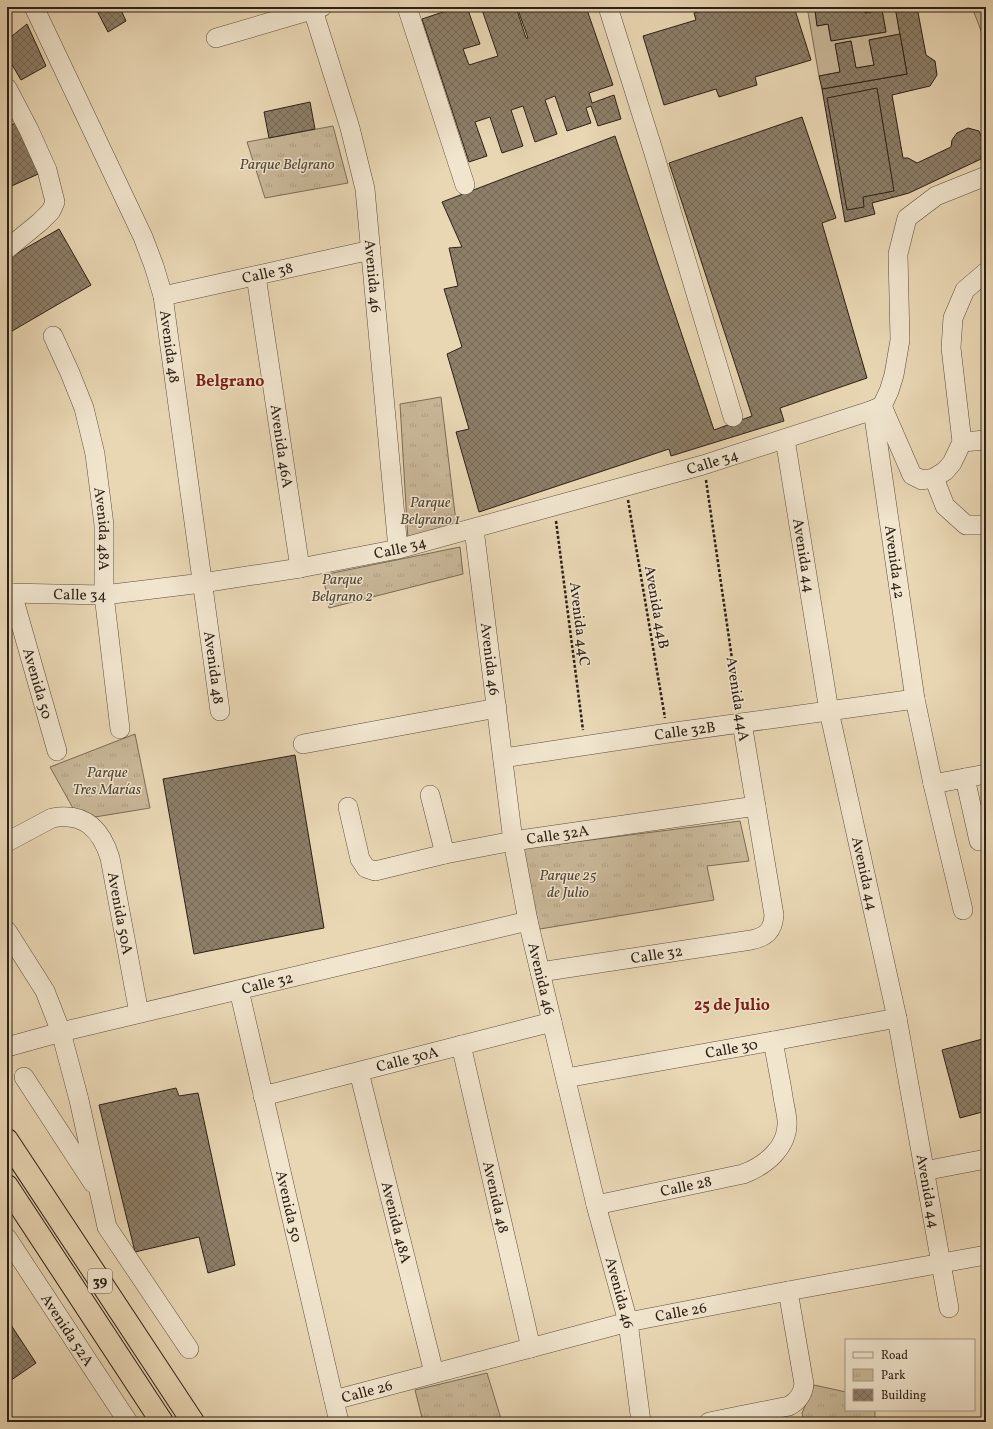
<svg xmlns="http://www.w3.org/2000/svg" width="993" height="1429" viewBox="0 0 993 1429" font-family="Vollkorn,serif">
  <style>
    .green { fill: #c9b899; stroke: #7a6c58 }
    .park { fill: url(#park-tufts); stroke: #7a6c58 }
    .building { fill: url(#building-cross-hatch); stroke: #2c2017 }
    .lines { fill: none; stroke-linecap: round; stroke-linejoin: round }
    .minor-casing { stroke: #5b4e3e; stroke-width: 20 }
    .highway-casing { stroke: #2c2017; stroke-width: 24 }
    .path { stroke: #2c2017; stroke-width: 2.5; stroke-dasharray: 3 2; stroke-linecap: butt }
    .minor { stroke: #f1e5ce; stroke-width: 19 }
    .highway { stroke: #e9d7b4; stroke-width: 22 }
    .labels { text-anchor: middle; stroke-width: 3; stroke-linejoin: round; paint-order: stroke }
    .shield { fill: #f1e5ce; stroke: #675b4e; stroke-width: 1 }
    .shield-label { font-size: 14px; font-weight: bold; fill: #2c2017 }
    .park-label { font-size: 15px; font-style: italic; fill: #534638; stroke: #f1e5ce }
    .street-label { font-size: 15px; fill: #2c2017; stroke: #f1e5ce }
    .neighbourhood-label { font-size: 16px; font-weight: bold; fill: #7a1f14; stroke: #f1e5ce }
  </style>
  <defs>
    <pattern id="park-tufts" width="24" height="20" patternUnits="userSpaceOnUse"><rect width="24" height="20" fill="#c9b899"/><path d="M3 7l-1-3M5 7V3M7 7l1-3M15 17l-1-3M17 17v-4M19 17l1-3" fill="none" stroke="#ad9e83"/></pattern>
    <pattern id="building-cross-hatch" width="8" height="8" patternUnits="userSpaceOnUse"><rect width="8" height="8" fill="#8e7f69"/><path d="M0 0l8 8M0 8l8-8" fill="none" stroke="#746855"/></pattern>
  </defs>
  <rect width="100%" height="100%" fill="#e9d7b4"/>
  <filter id="stains"><feTurbulence type="fractalNoise" baseFrequency=".005" numOctaves="4"/><feColorMatrix values="0 0 0 0 .2 0 0 0 0 .09 0 0 0 0 .02 0 0 0 .5 -.17"/></filter>
  <radialGradient id="worn" r=".72"><stop offset=".6" stop-color="#630" stop-opacity="0"/><stop offset="1" stop-color="#630" stop-opacity=".3"/></radialGradient>
  <!-- green -->
  <g class="green">
    <path d="M807,7h20l-12,3 2,16 11,-2 3,17 55,-9 -4,-22 -17,3 -1,-6h31l5,27 -31,6 5,25 -18,3 -5,-27 -15,3 4,28 -21,4z"/>
    <path d="M972,7h14v37z"/>
  </g>
  <!-- park -->
  <g class="park">
    <path d="M333,126l15,57 -83,15 -18,-56z"/>
    <path d="M441,397l16,133 -49,10 -8,-136z"/>
    <path d="M460,547l3,27 -134,34 -6,-33z"/>
    <path d="M135,734l15,74 -55,9 -21,-7 -24,-43z"/>
    <path d="M740,821l9,40 -42,5 7,34 -180,30 -15,-81z"/>
    <path d="M487,1373l15,49h-79l-8,-32z"/>
    <path d="M814,1385l32,7v18h29v12h-71l-2,-9z"/>
  </g>
  <!-- building -->
  <g class="building">
    <path d="M95,7h33l-7,3 5,11 -18,11z"/>
    <path d="M458,7h9l13,37 -17,5 6,16 29,-9 -17,-49h35l10,31h2l-11,-31h69l27,78 -24,8 3,10 22,-8 7,24 -23,7 -7,-20 -5,2 5,15 -24,8 -12,-35 -10,4 12,34 -22,8 -12,-36 -12,4 12,36 -21,7 -12,-36 -15,5 12,34 -18,6 -47,-143z"/>
    <path d="M714,7h16l1,2 7,-2h56l17,53 -56,17 2,8 -38,12 -3,-8 -52,16 -21,-69 53,-16 -2,-7z"/>
    <path d="M827,7h37l1,6 17,-3 4,22 -55,9 -3,-17 -11,2 -2,-16z"/>
    <path d="M895,7h22l9,48 9,6 2,14 -7,11 -38,9 11,63h5l9,5 34,-16 1,-7 5,-7 11,-5 11,3 4,11 -2,17 -72,34 -37,10 3,11 -30,8 -23,-133 85,-15z"/>
    <path d="M27,24l19,42 -25,14 -14,-24v-16z"/>
    <path d="M900,34l7,40 -85,15 -3,-13 21,-4 -5,-28 16,-3 5,27 18,-3 -5,-25z"/>
    <path d="M877,88l17,103 -31,6 1,10 -17,3 -20,-112z"/>
    <path d="M310,102l5,27 -46,9 -5,-26z"/>
    <path d="M802,117l34,101 -14,5 45,155 -87,30 4,13 -113,35 -2,-7 -190,63 -23,-80 13,-3 -22,-75 15,-7 -18,-58 14,-3 -9,-38 13,-1 -20,-45 173,-66 99,294 38,-14 -83,-253z"/>
    <path d="M22,120l23,51 -38,17v-61z"/>
    <path d="M59,229l32,56 -84,49v-75z"/>
    <path d="M295,755l29,173 -130,26 -31,-175z"/>
    <path d="M986,1038v73l-26,7 -18,-68z"/>
    <path d="M176,1088l3,8 19,-3 37,172 -27,8 -9,-36 -64,15 -36,-147z"/>
    <path d="M7,1319l29,44 -29,20z"/>
  </g>
  <g class="lines">
    <defs>
      <g id="minor">
        <path id="s1" d="M34,7l109,230 11,29 9,30 57,415"/>
        <path d="M407,7l58,178"/>
        <path d="M608,7l45,143 80,267"/>
        <path id="s2" d="M313,10l37,118 15,61 33,360"/>
        <path d="M216,38l106,-31"/>
        <path d="M7,88l22,42 18,40 8,32 -4,9 -11,11 -33,27"/>
        <path id="s3" d="M256,276l44,292"/>
        <path id="s4" d="M163,296l208,-46"/>
        <path id="s5" d="M53,336l17,37 14,35 11,46 9,71v70l16,134"/>
        <path d="M882,406l30,69 10,5 12,-2 11,-7 7,-8 10,-21 -11,-94 2,-30 12,-28 21,-18"/>
        <path id="s6" d="M785,439l44,272 68,307 52,290"/>
        <path d="M962,442l24,-2"/>
        <path d="M934,478l11,28 21,19h20"/>
        <path id="s7" d="M474,529l39,312 15,80 24,101 44,183 32,117 13,100"/>
        <path id="s8" d="M7,593l97,2 98,-12 98,-15 98,-19 305,-84 170,-55"/>
        <path id="s9" d="M12,593l45,158"/>
        <path d="M303,744l194,-36"/>
        <path id="s10" d="M503,758l165,-25 247,-34"/>
        <path d="M965,778l14,63"/>
        <path d="M933,784l53,-10"/>
        <path d="M430,795l15,59"/>
        <path id="s11" d="M348,807l12,52 6,9 9,3 70,-17 68,-13 243,-35"/>
        <path id="s12" d="M7,842l45,-24c32,-6 49,11 58,40l29,155"/>
        <path d="M963,910l-30,-126 -18,-85 -42,-289 9,-4 7,-15 5,-16 6,-35 -2,-86 9,-36 29,-22 50,-20"/>
        <path d="M7,931l38,60 16,41 18,68 28,127 82,122"/>
        <path id="s13" d="M540,972l211,-32c15,-3 22,-9 23,-25l-32,-192"/>
        <path id="s14" d="M239,990l100,432"/>
        <path id="s15" d="M461,1045l70,303"/>
        <path id="s16" d="M7,1047l54,-15 467,-111"/>
        <path id="s17" d="M359,1072l75,301"/>
        <path d="M24,1077l69,106"/>
        <path id="s18" d="M566,1078l207,-37 124,-23"/>
        <path id="s19" d="M263,1096l289,-74"/>
        <path d="M924,1171l62,-12"/>
        <path id="s20" d="M596,1205l147,-31c22,-8 46,-27 44,-54 -1,-10 -4,-20 -5,-30 -3,-16 -6,-33 -9,-49"/>
        <path id="s21" d="M7,1238l121,184"/>
        <path id="s22" d="M334,1400l294,-78 160,-31 198,-36"/>
        <path d="M709,1422l80,-16c9,-5 14,-12 15,-22l-16,-93"/>
      </g>
      <g id="highway">
        <path d="M7,1140l186,282"/>
        <path d="M7,1186l155,236"/>
      </g>
    </defs>
    <!-- minor casing -->
    <use href="#minor" class="minor-casing"/>
    <!-- highway casing -->
    <use href="#highway" class="highway-casing"/>
    <!-- path -->
    <g class="path">
      <path d="M706,480l33,227"/>
      <path d="M628,500l37,218"/>
      <path d="M556,521l27,209"/>
    </g>
    <!-- minor -->
    <use href="#minor" class="minor"/>
    <!-- highway -->
    <use href="#highway" class="highway"/>
  </g>
  <g class="labels">
    <!-- shield labels -->
    <rect class="shield" x="88" y="1269" width="24" height="24" rx="3"/>
    <g class="shield-label">
      <text x="100" y="1286">39</text>
    </g>
    <!-- park labels -->
    <g class="park-label">
      <text x="287" y="169">Parque Belgrano</text>
      <text x="430" y="507">Parque<tspan x="430" dy="17">Belgrano 1</tspan></text>
      <text x="342" y="584">Parque<tspan x="342" dy="17">Belgrano 2</tspan></text>
      <text x="107" y="777">Parque<tspan x="107" dy="17">Tres Marías</tspan></text>
      <text x="568" y="880">Parque 25<tspan x="568" dy="17">de Julio</tspan></text>
    </g>
    <!-- street labels -->
    <g class="street-label">
      <text dy="5" stroke="none"><textPath href="#s4" startOffset="107">Calle 38</textPath></text>
      <text dy="5" stroke="none"><textPath href="#s2" startOffset="274">Avenida 46</textPath></text>
      <text dy="5" stroke="none"><textPath href="#s1" startOffset="368">Avenida 48</textPath></text>
      <text dy="5" stroke="none"><textPath href="#s3" startOffset="172">Avenida 46A</textPath></text>
      <text dy="5" stroke="none"><textPath href="#s8" startOffset="721">Calle 34</textPath></text>
      <text dy="5" stroke="none"><textPath href="#s5" startOffset="201">Avenida 48A</textPath></text>
      <text dy="5" stroke="none"><textPath href="#s8" startOffset="397">Calle 34</textPath></text>
      <text dy="5" stroke="none"><textPath href="#s6" startOffset="118">Avenida 44</textPath></text>
      <text transform="translate(895 562) rotate(82)" y="5">Avenida 42</text>
      <text dy="5" stroke="none"><textPath href="#s8" startOffset="73">Calle 34</textPath></text>
      <text transform="translate(657 607) rotate(80)" y="5">Avenida 44B</text>
      <text transform="translate(580 624) rotate(83)" y="5">Avenida 44C</text>
      <text dy="5" stroke="none"><textPath href="#s7" startOffset="131">Avenida 46</textPath></text>
      <text dy="5" stroke="none"><textPath href="#s1" startOffset="692">Avenida 48</textPath></text>
      <text dy="5" stroke="none"><textPath href="#s9" startOffset="94">Avenida 50</textPath></text>
      <text transform="translate(738 699) rotate(81)" y="5">Avenida 44A</text>
      <text dy="5" stroke="none"><textPath href="#s10" startOffset="184">Calle 32B</textPath></text>
      <text dy="5" stroke="none"><textPath href="#s11" startOffset="260">Calle 32A</textPath></text>
      <text dy="5" stroke="none"><textPath href="#s6" startOffset="442">Avenida 44</textPath></text>
      <text dy="5" stroke="none"><textPath href="#s12" startOffset="186">Avenida 50A</textPath></text>
      <text dy="5" stroke="none"><textPath href="#s13" startOffset="118">Calle 32</textPath></text>
      <text dy="5" stroke="none"><textPath href="#s7" startOffset="455">Avenida 46</textPath></text>
      <text dy="5" stroke="none"><textPath href="#s16" startOffset="268">Calle 32</textPath></text>
      <text dy="5" stroke="none"><textPath href="#s18" startOffset="168">Calle 30</textPath></text>
      <text dy="5" stroke="none"><textPath href="#s19" startOffset="149">Calle 30A</textPath></text>
      <text dy="5" stroke="none"><textPath href="#s20" startOffset="92">Calle 28</textPath></text>
      <text dy="5" stroke="none"><textPath href="#s6" startOffset="766">Avenida 44</textPath></text>
      <text dy="5" stroke="none"><textPath href="#s15" startOffset="156">Avenida 48</textPath></text>
      <text dy="5" stroke="none"><textPath href="#s14" startOffset="222">Avenida 50</textPath></text>
      <text dy="5" stroke="none"><textPath href="#s17" startOffset="155">Avenida 48A</textPath></text>
      <text dy="5" stroke="none"><textPath href="#s7" startOffset="779">Avenida 46</textPath></text>
      <text dy="5" stroke="none"><textPath href="#s22" startOffset="358">Calle 26</textPath></text>
      <text dy="5" stroke="none"><textPath href="#s21" startOffset="110">Avenida 52A</textPath></text>
      <text dy="5" stroke="none"><textPath href="#s22" startOffset="34">Calle 26</textPath></text>
    </g>
    <!-- neighbourhood labels -->
    <g class="neighbourhood-label">
      <text x="230" y="386">Belgrano</text>
      <text x="732" y="1010">25 de Julio</text>
    </g>
  </g>
  <!-- margin -->
  <rect width="993" height="1429" fill="none" stroke="#e9d7b4" stroke-width="24"/>
  <rect x="8" y="8" width="977" height="1413" fill="none" stroke="#2c2017" stroke-width="2"/>
  <rect x="12" y="12" width="969" height="1405" fill="none" stroke="#2c2017"/>
  <!-- legend -->
  <rect x="845" y="1339" width="130" height="72" fill="#f1e5ce" stroke="#a29685"/>
  <rect x="853" y="1352" width="20" height="6" fill="#f1e5ce" stroke="#a29685"/>
  <text x="881" y="1359" font-size="12" fill="#2c2017">Road</text>
  <rect x="853" y="1369" width="20" height="12" fill="url(#park-tufts)" stroke="#a29685"/>
  <text x="881" y="1379" font-size="12" fill="#2c2017">Park</text>
  <rect x="853" y="1389" width="20" height="12" fill="url(#building-cross-hatch)" stroke="#a29685"/>
  <text x="881" y="1399" font-size="12" fill="#2c2017">Building</text>
  <rect width="100%" height="100%" filter="url(#stains)"/>
  <rect width="100%" height="100%" fill="url(#worn)"/>
</svg>
